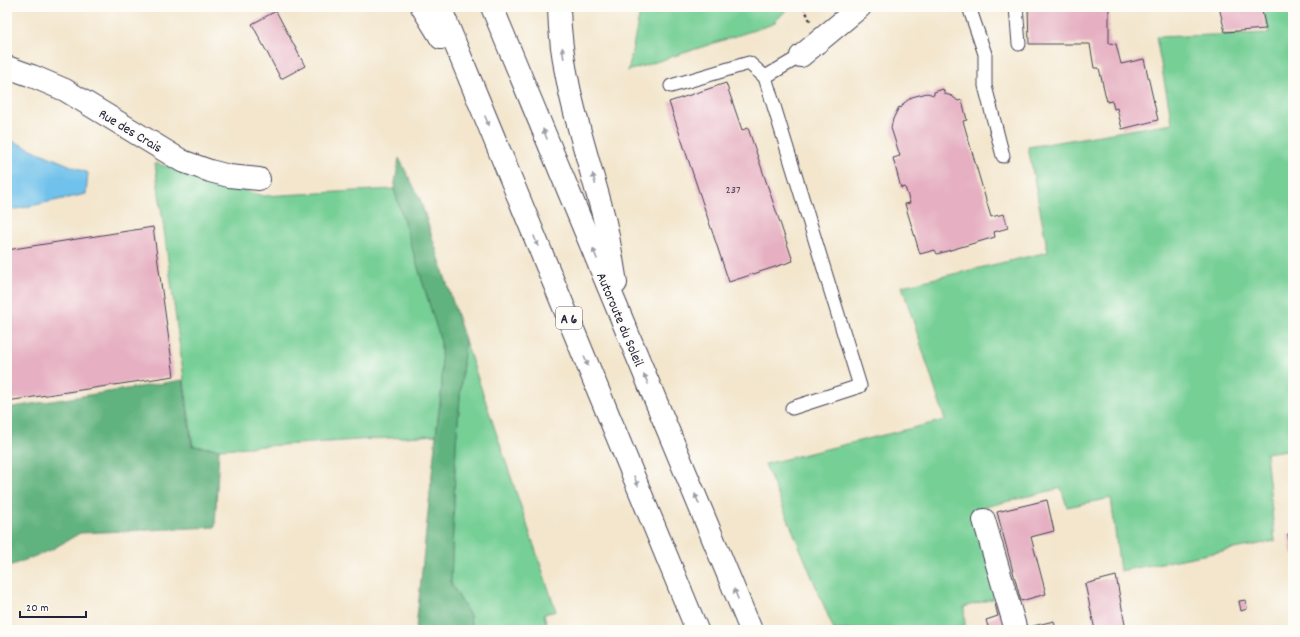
<svg xmlns="http://www.w3.org/2000/svg" width="1300" height="637" viewBox="0 0 1300 637" font-family="Dekko,sans-serif">
  <style>
    .green { fill: #76cf95; stroke: #4c7868 }
    .forest { fill: #60b27e; stroke: #416a5c }
    .water { fill: #6fc1eb; stroke: #487293 }
    .building { fill: #e6b0c2 }
    .lines { fill: none; stroke-linecap: round; stroke-linejoin: round }
    .service-casing { stroke: #413f51; stroke-width: 15 }
    .minor-casing { stroke: #413f51; stroke-width: 24 }
    .motorway-casing { stroke: #413f51; stroke-width: 24 }
    .path { stroke: #413f51; stroke-width: 2.5; stroke-dasharray: 3 3; stroke-linecap: butt }
    .service { stroke: #fff; stroke-width: 13 }
    .minor { stroke: #fff; stroke-width: 22 }
    .motorway { stroke: #fff; stroke-width: 22 }
    .oneway { fill: #9c9ca7 }
    .labels { text-anchor: middle; stroke-width: 4; stroke-linejoin: round; paint-order: stroke }
    .number-label { font-size: 12px; fill: #53465d }
    .shield { fill: #fdfcf7; stroke: #646373; stroke-width: 1 }
    .shield-label { font-size: 13px; font-weight: bold; fill: #22223b }
    .street-label { font-size: 14px; fill: #22223b; stroke: #fdfcf7 }
  </style>
  <rect width="100%" height="100%" fill="#fdfcf7"/>
  <filter id="ink" filterUnits="userSpaceOnUse"><feTurbulence type="fractalNoise" baseFrequency=".025" numOctaves="2"/><feDisplacementMap in="SourceGraphic" scale="8" xChannelSelector="R" yChannelSelector="G"/><feConvolveMatrix kernelMatrix="1 2 1 2 8 2 1 2 1" color-interpolation-filters="sRGB"/></filter>
  <filter id="wash" filterUnits="userSpaceOnUse"><feTurbulence type="fractalNoise" baseFrequency=".012" numOctaves="4" result="noise"/><feDisplacementMap in="SourceGraphic" scale="16" xChannelSelector="R" yChannelSelector="G"/><feGaussianBlur stdDeviation="0.9" result="paint"/><feColorMatrix in="noise" values="0 0 0 0 0 0 0 0 0 0 0 0 0 0 0 0 0 1.4 0 .05"/><feComposite in="paint" operator="in"/></filter>
  <g filter="url(#wash)">
    <rect width="100%" height="100%" fill="#f3e6cd"/>
    <!-- green -->
    <g class="green">
      <path d="M641,7h148l-16,17 -145,47z"/>
      <path d="M1263,7h30v442l-27,4 9,88 -155,30 -9,-73 -44,9 -6,-19 -88,22 26,87 -35,10 1,19 -11,4h-120l-69,-166 180,-44 -43,-134 146,-34 -20,-105 144,-24 -16,-86 113,-4z"/>
      <path d="M155,163l108,33 131,-7 47,153 1,45 -6,48 -217,14 -26,-3z"/>
      <path d="M465,340l91,271 -12,3 4,16h-31l-1,-2 -7,2h-37l-2,-14 -19,-33 5,-139z"/>
    </g>
    <!-- forest -->
    <g class="forest">
      <path d="M399,158l21,41 45,141 -9,104 -5,139 19,33 2,14h-57l1,-2 20,-193 6,-48 -1,-45 -47,-153z"/>
      <path d="M183,380l9,66 27,3 -4,78 -135,6 -29,17 -44,17v-159z"/>
    </g>
    <!-- water -->
    <path class="water" d="M7,139l81,34 -2,21 -79,17z"/>
    <g id="blocks">
      <!-- building -->
      <g class="building">
        <path d="M1028,7h81v36l7,1 5,20 23,-5 14,61 -36,9 -5,-21 -3,1 -2,-8 -5,1 -8,-34h-5l-4,-24h-61z"/>
        <path d="M1219,7h42l5,22 -41,3z"/>
        <path d="M276,11l29,55 -24,13 -29,-55z"/>
        <path d="M726,83l16,47 6,-2 45,133 -64,21 -60,-180z"/>
        <path d="M943,89l2,5 7,2 6,5 4,-1 5,20 -4,1 28,96 13,-3 4,14 -14,4 1,5 -58,17 -2,-4 -15,4 -15,-50 5,-1 -5,-16 -4,1 -8,-30 7,-2 -9,-28 2,-9 6,-12 2,1 3,-5 8,-6 15,-4 7,2v-3z"/>
        <path d="M153,227l21,149 -167,25v-151z"/>
        <path d="M1047,500l7,31 -23,6 15,57 -25,7 -24,-89z"/>
        <path d="M1293,533v22h-1l-4,-21z"/>
        <path d="M1116,576l10,54h-31l-10,-46z"/>
        <path d="M1246,600l1,9 -6,2 -2,-10z"/>
        <path d="M1004,601l7,29h-22l-3,-10 12,-4 -3,-12z"/>
        <path d="M1054,621l2,9h-25l2,-4z"/>
      </g>
    </g>
  </g>
  <g filter="url(#ink)">
    <use href="#blocks" fill-opacity="0" stroke="#413f51" stroke-width="1"/>
    <g class="lines">
      <defs>
        <g id="service">
          <path d="M969,7l16,47v32l18,70"/>
          <path d="M1016,7l3,37"/>
          <path d="M765,77l95,309 -68,22"/>
          <path d="M671,86l78,-23 16,14 36,-21"/>
        </g>
        <g id="minor">
          <path d="M801,56l59,-49"/>
          <path d="M7,67l25,9 33,14 117,71 28,10 19,5 30,3"/>
          <path d="M984,520l32,110"/>
        </g>
        <g id="motorway">
          <path d="M422,7l19,31"/>
          <path d="M440,7l257,623"/>
          <path d="M492,7l259,623"/>
          <path d="M559,7c1,71 26,139 44,207 6,23 9,46 13,69"/>
        </g>
      </defs>
      <!-- service casing -->
      <use href="#service" class="service-casing"/>
      <!-- minor casing -->
      <use href="#minor" class="minor-casing"/>
      <!-- motorway casing -->
      <use href="#motorway" class="motorway-casing"/>
      <!-- path -->
      <path class="path" d="M804,7l6,14"/>
      <!-- service -->
      <use href="#service" class="service"/>
      <!-- minor -->
      <use href="#minor" class="minor"/>
      <!-- motorway -->
      <use href="#motorway" class="motorway"/>
    </g>
    <!-- one-way arrows -->
    <defs><path id="oneway-solid" d="M-6-.8H1V-3.2L6.5 0L1 3.2V.8H-6Z"/></defs>
    <g class="oneway">
      <use href="#oneway-solid" transform="translate(563 53) rotate(-98)"/>
      <use href="#oneway-solid" transform="translate(487 121) rotate(68)"/>
      <use href="#oneway-solid" transform="translate(545 134) rotate(-112)"/>
      <use href="#oneway-solid" transform="translate(594 179) rotate(-105)"/>
      <use href="#oneway-solid" transform="translate(536 241) rotate(68)"/>
      <use href="#oneway-solid" transform="translate(595 254) rotate(-112)"/>
      <use href="#oneway-solid" transform="translate(586 361) rotate(68)"/>
      <use href="#oneway-solid" transform="translate(646 379) rotate(-113)"/>
      <use href="#oneway-solid" transform="translate(636 481) rotate(68)"/>
      <use href="#oneway-solid" transform="translate(697 499) rotate(-113)"/>
      <use href="#oneway-solid" transform="translate(736 594) rotate(-112)"/>
    </g>
  </g>
  <g class="labels">
    <!-- number labels -->
    <g class="number-label">
      <text x="733" y="193">237</text>
    </g>
    <!-- shield labels -->
    <rect class="shield" x="556" y="307" width="26" height="22" rx="3"/>
    <g class="shield-label">
      <text x="569" y="323">A 6</text>
    </g>
    <!-- street labels -->
    <g class="street-label">
      <text transform="translate(131 130) rotate(31)" y="5">Rue des Crais</text>
      <text transform="translate(621 319) rotate(67)" y="5">Autoroute du Soleil</text>
    </g>
  </g>
  <!-- margin -->
  <rect width="1300" height="637" fill="none" stroke="#fdfcf7" stroke-width="24"/>
  <!-- scale -->
  <path d="M20 611v6h66v-6" fill="none" stroke="#22223b" stroke-width="2"/>
  <text x="26" y="611" font-size="12" fill="#22223b" stroke="#fdfcf7" stroke-width="3" paint-order="stroke">20 m</text>
</svg>
